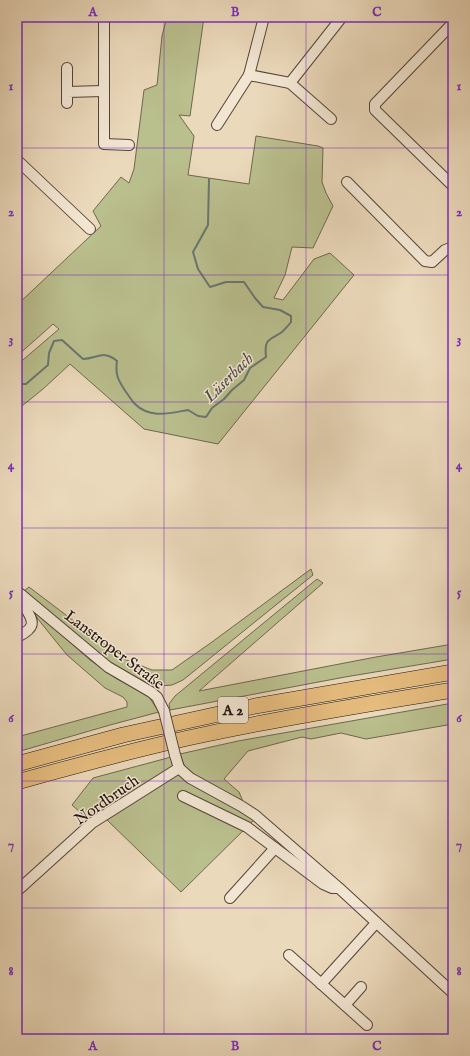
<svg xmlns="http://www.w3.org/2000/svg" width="470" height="1056" viewBox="0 0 470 1056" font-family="'IM FELL English',serif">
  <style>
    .green { fill: #babf8e; stroke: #6e684d }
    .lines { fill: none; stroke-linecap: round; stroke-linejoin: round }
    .stream { stroke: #697671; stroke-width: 2 }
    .minor-casing { stroke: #544438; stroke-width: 12 }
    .highway-casing { stroke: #21120c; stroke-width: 16 }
    .minor { stroke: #f2e6d3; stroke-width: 10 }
    .highway { stroke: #e6bc7e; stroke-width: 15 }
    .minor-bridge-casing { stroke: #544438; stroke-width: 12; stroke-linecap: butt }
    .minor-bridge { stroke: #f2e6d3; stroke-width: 10 }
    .grid { fill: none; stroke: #7b2cbf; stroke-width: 1; stroke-opacity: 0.55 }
    .labels { text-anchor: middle; stroke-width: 3; stroke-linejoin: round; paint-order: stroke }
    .shield { fill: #f2e6d3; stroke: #605248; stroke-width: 1 }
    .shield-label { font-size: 15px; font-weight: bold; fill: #21120c }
    .street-label { font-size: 16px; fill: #21120c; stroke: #f2e6d3 }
    .water-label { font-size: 17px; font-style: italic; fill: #4b4c47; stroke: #f2e6d3 }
    .neatline { fill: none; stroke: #7b2cbf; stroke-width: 1.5 }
    .grid-label { font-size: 13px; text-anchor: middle; font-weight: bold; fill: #7b2cbf }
  </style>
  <rect width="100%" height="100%" fill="#ebd9bb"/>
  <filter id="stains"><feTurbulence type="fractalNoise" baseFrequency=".005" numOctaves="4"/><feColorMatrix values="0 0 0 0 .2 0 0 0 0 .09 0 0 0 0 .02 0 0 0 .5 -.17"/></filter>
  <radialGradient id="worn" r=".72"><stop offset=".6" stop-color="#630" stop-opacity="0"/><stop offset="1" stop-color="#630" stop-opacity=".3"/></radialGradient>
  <!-- green -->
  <g class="green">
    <path d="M167,17h37l-14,99 -11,-1 15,21 -6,39 61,9 7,-48 62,10 5,2 -1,34 4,11 7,13 -20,42 -21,-1 -7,28 -11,23 9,2 31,-41 16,-6 24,22 -136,169 -74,-15 -74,-65 -27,25 -26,21v-45l42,-36 -6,-5 -36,32v-51l84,-79 -8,-15 28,-34 8,6 5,-14 10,-79 13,-5 5,-49z"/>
    <path d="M311,569l2,6 -130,105 -11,5 -12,1 -15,-4 -36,-20 -85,-71 5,-4 95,72 28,11h20l40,-28z"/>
    <path d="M317,579l6,4 -124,108 177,-34 77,-13v15l-108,18 -175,33 -1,-6 6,-8z"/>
    <path d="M32,610l4,2 54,48 27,19 20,10 12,8 10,15 -49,13 -93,27v-15l110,-30v-5l-4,-5 -18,-9 -38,-33 -34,-42z"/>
    <path d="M453,703v21l-87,15 -25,-6 -30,6 -9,-2 -54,14 -24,28 15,13 5,12 -46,-26 -12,-8 -6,-16 58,-13z"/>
    <path d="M175,756l4,12 78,49 -76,75 -78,-76 -11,7 -20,-18 21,-27z"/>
  </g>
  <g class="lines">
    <!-- stream -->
    <g class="stream">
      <path d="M17,388l4,-4h5l22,-19 1,-12 5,-12 8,-1 21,19c14,0 20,-10 34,2 -2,14 1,19 9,31 3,4 6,9 9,12 15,15 35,9 53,6l10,6 8,1 6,-9 12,-9 8,-9 12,-10 6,-12 16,-11c-2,-19 3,-16 16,-25 3,-3 6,-6 9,-10v-6l-11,-6 -17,-3 -8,-9 -11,-16h-18l-16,5 -12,-18 -5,-17 15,-27 1,-46"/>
      <path d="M449,493l4,-1"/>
    </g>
    <defs>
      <g id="minor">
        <path d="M104,17v127l25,1"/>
        <path d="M452,24l-77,80v6l78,76"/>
        <path d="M67,68v24"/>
        <path d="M249,75l15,-58"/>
        <path d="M290,83l52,-66"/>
        <path d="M67,103v-11l36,-1"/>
        <path d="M217,125l32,-50 41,8 41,36"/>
        <path d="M17,160l73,69"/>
        <path d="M347,182l78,79 7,1 13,-12 8,-3"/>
        <path d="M17,591l91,76 43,25 6,5 7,14"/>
        <path d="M17,637c19,-9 18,-15 7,-31l3,-6"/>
        <path d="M175,755l4,13 11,10 51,28 14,9 84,73 114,105"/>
        <path d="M183,796l64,31 76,57 9,4h5"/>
        <path d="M17,891l75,-68 87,-55"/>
        <path d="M230,898l45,-50"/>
        <path d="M289,955l78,70"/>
        <path d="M321,984l55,-61"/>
        <path d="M345,1005l16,-18"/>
      </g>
      <g id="highway">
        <path d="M17,764l106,-29 132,-29 198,-34"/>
        <path d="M17,782c61,-17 123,-34 185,-47 83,-18 167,-31 251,-45"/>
      </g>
    </defs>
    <!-- minor casing -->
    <use href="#minor" class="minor-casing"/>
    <!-- highway casing -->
    <use href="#highway" class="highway-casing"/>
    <!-- minor -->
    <use href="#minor" class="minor"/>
    <!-- highway -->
    <use href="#highway" class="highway"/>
    <defs>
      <path id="minor-bridge" d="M164,711l11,44"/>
    </defs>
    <!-- minor-bridge casing -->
    <use href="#minor-bridge" class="minor-bridge-casing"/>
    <!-- minor-bridge -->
    <use href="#minor-bridge" class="minor-bridge"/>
  </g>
  <!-- grid -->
  <path class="grid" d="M164,17v1022M306,17v1022M17,148h436M17,275h436M17,402h436M17,528h436M17,654h436M17,781h436M17,908h436"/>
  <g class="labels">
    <!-- shield labels -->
    <rect class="shield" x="218" y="697" width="30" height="26" rx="3"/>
    <g class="shield-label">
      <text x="233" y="715">A 2</text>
    </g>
    <!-- street labels -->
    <g class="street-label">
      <text transform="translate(115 649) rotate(37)" y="6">Lanstroper Straße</text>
      <text transform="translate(106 799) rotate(-35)" y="6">Nordbruch</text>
    </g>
    <!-- water labels -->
    <g class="water-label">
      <text transform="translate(228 377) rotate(-45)" y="6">Lüserbach</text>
    </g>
  </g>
  <!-- margin -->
  <rect width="470" height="1056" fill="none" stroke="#ebd9bb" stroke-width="44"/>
  <rect x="22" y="22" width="426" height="1012" class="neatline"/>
  <g class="grid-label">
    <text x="93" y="16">A</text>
    <text x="235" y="16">B</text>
    <text x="377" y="16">C</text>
    <text x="11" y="90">1</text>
    <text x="459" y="90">1</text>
    <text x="11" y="216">2</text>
    <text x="459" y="216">2</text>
    <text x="11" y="343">3</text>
    <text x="459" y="343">3</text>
    <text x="11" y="469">4</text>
    <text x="459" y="469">4</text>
    <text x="11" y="596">5</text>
    <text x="459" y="596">5</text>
    <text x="11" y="722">6</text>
    <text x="459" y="722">6</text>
    <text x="11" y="849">7</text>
    <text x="459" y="849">7</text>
    <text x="11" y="975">8</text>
    <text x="459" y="975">8</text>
    <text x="93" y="1050">A</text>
    <text x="235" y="1050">B</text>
    <text x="377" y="1050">C</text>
  </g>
  <rect width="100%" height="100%" filter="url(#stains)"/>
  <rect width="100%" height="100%" fill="url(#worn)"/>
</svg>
